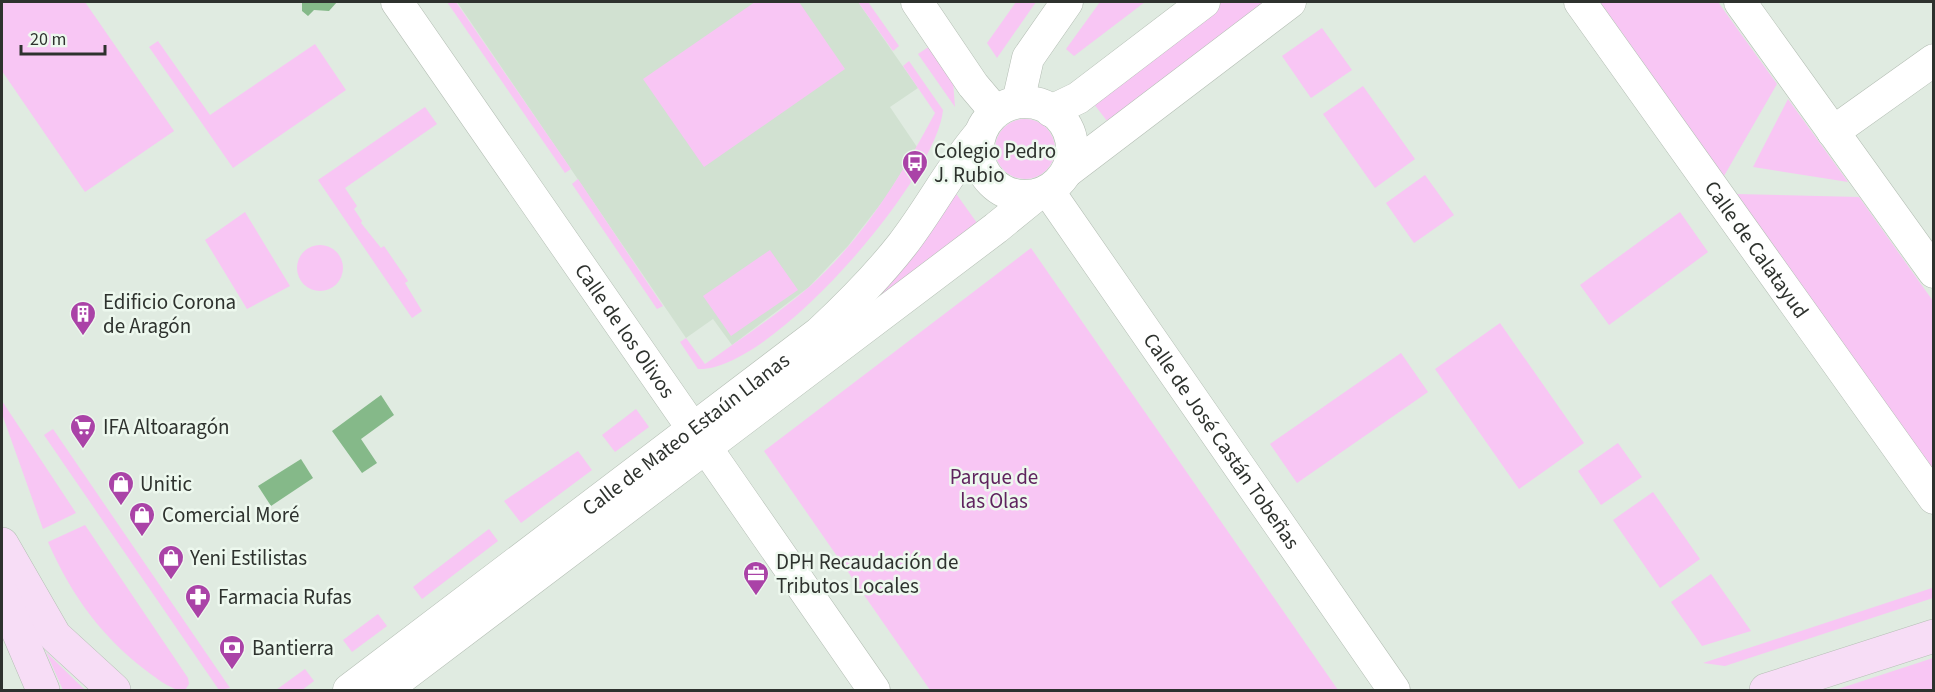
<svg xmlns="http://www.w3.org/2000/svg" width="1935" height="692" viewBox="0 0 1935 692" font-family="'Source Sans 3',sans-serif">
  <style>
    .built { fill: #d1e1d1 }
    .green { fill: #f8c6f4 }
    .water { fill: #85b989 }
    .lines { fill: none; stroke-linecap: round; stroke-linejoin: round }
    .street-casing { stroke: #b4beb4; stroke-width: 33 }
    .secondary-casing { stroke: #b4beb4; stroke-width: 34 }
    .street { stroke: #fff; stroke-width: 32 }
    .secondary { stroke: #f7ddf6; stroke-width: 33 }
    .labels { text-anchor: middle; stroke-width: 5; stroke-linejoin: round; paint-order: stroke }
    .poi-label { font-size: 21px; fill: #2e322e; stroke: #edf8ee; text-anchor: start }
    .street-label { font-size: 21px; fill: #2e322e; stroke: #edf8ee }
    .park-label { font-size: 21px; fill: #5f235e; stroke: #edf8ee }
  </style>
  <rect width="100%" height="100%" fill="#e0ebe1"/>
  <!-- built -->
  <path class="built" d="M457,2h401l60,86 -28,19 27,40 -31,50 -38,49 -39,41 -77,58 -19,-26 -27,19z"/>
  <!-- green -->
  <g class="green">
    <path d="M2,2h83l89,129 -89,61 -83,-121z"/>
    <path d="M447,2h9l115,167 -6,4z"/>
    <path d="M755,2h44l46,67 -141,98 -61,-88z"/>
    <path d="M858,2h10l31,44 -6,5z"/>
    <path d="M1016,2h20l-39,56 -10,-15z"/>
    <path d="M1100,2h45l-71,54 -8,-7z"/>
    <path d="M1219,2h47l-155,124 -21,-27z"/>
    <path d="M1600,2h118l59,82 -53,92z"/>
    <path d="M1322,28l30,42 -41,28 -29,-42z"/>
    <path d="M158,41l52,74 105,-71 31,46 -113,78 -84,-121z"/>
    <path d="M936,42l17,39 2,26 -37,-53z"/>
    <path d="M909,61l34,49c-6,69 -173,263 -245,259l-18,-27 6,-4 19,26c34,-24 72,-49 104,-77 53,-47 93,-112 126,-174l-32,-47z"/>
    <path d="M1363,86l52,73 -40,29 -52,-74z"/>
    <path d="M1788,99l60,83 -95,-15z"/>
    <path d="M425,107l12,17 -92,64 12,18 -3,3 8,12 -1,2 20,25 3,-2 24,35 -3,2 17,28 -10,7 -94,-138z"/>
    <circle cx="1025" cy="149" r="30"/>
    <path d="M1425,175l29,40 -40,28 -28,-40z"/>
    <path d="M578,179l85,127 -6,3 -85,-125z"/>
    <path d="M952,188l30,42 -157,109z"/>
    <path d="M1736,194l123,3 74,104v170z"/>
    <path d="M245,212l45,74 -43,23 -42,-69z"/>
    <path d="M1680,212l28,40 -99,73 -29,-40z"/>
    <circle cx="320" cy="268" r="23"/>
    <path d="M1031,248l307,442h-408l-166,-239z"/>
    <path d="M770,250l28,40 -67,46 -28,-40z"/>
    <path d="M1500,323l84,120 -65,46 -84,-120z"/>
    <path d="M1401,353l27,39 -131,91 -27,-39z"/>
    <path d="M2,401l74,112 -33,16 -41,-115z"/>
    <path d="M636,409l13,18 -34,25 -13,-17z"/>
    <path d="M53,429l177,259 -11,2 -175,-255z"/>
    <path d="M1618,443l24,34 -41,28 -23,-34z"/>
    <path d="M578,451l14,19 -71,53 -17,-22z"/>
    <path d="M1653,492l47,67 -40,29 -47,-68z"/>
    <path d="M85,525l103,153 1,6 -4,6c-12,1 -23,-8 -33,-15 -48,-35 -80,-78 -104,-133z"/>
    <path d="M489,529l9,12 -76,58 -9,-12z"/>
    <path d="M1711,574l40,57 -49,15 -31,-44z"/>
    <path d="M1932,588l1,10 -208,68 -22,-3z"/>
    <path d="M378,614l9,12 -35,26 -9,-12z"/>
    <path d="M46,652l39,38h-22z"/>
    <path d="M1933,658v32h-98z"/>
    <path d="M305,669l9,12 -12,9h-26z"/>
  </g>
  <!-- water -->
  <g class="water">
    <path d="M302,2h35l-8,9 -15,-1 -6,6 -6,-5z"/>
    <path d="M381,395l13,20 -33,24 16,24 -15,10 -30,-42z"/>
    <path d="M301,459l12,19 -42,28 -13,-20z"/>
  </g>
  <g class="lines">
    <defs>
      <g id="street">
        <path id="s1" d="M397,2l477,688"/>
        <path d="M917,2l56,83 22,26"/>
        <path id="s2" d="M1580,2l354,496"/>
        <path d="M1740,2l194,270"/>
        <circle cx="1025" cy="149" r="47"/>
        <path d="M1018,102l10,-44 39,-56"/>
        <path d="M1051,111l27,-13 126,-96"/>
        <path d="M1833,132l101,-72"/>
        <path d="M1069,170l221,-168"/>
        <path id="s3" d="M1049,192l345,498"/>
        <path id="s4" d="M349,690l470,-357c30,-28 58,-56 83,-88 28,-36 48,-76 77,-110"/>
        <path d="M385,690l611,-462 38,-31"/>
      </g>
      <g id="secondary">
        <path d="M2,544l53,92 59,54"/>
        <path d="M2,594l41,96"/>
        <path d="M1766,690l168,-54"/>
      </g>
    </defs>
    <!-- street casing -->
    <use href="#street" class="street-casing"/>
    <!-- secondary casing -->
    <use href="#secondary" class="secondary-casing"/>
    <!-- street -->
    <use href="#street" class="street"/>
    <!-- secondary -->
    <use href="#secondary" class="secondary"/>
  </g>
  <!-- icons -->
  <defs>
    <symbol id="bus-pin" viewBox="-11 -11 22 30"><path d="M0 17L-7.5 6A9.5 9.5 0 1 1 7.5 6Z" fill="#aa43a7" stroke="#edf8ee"/><path d="M-5-6H5V4H4V6H2V4H-2V6H-4V4H-5ZM-3.5-4V0h7V-4ZM-3.5 1.2v1.5H-2V1.2ZM2 1.2v1.5H3.5V1.2Z" fill="#fff"/></symbol>
    <symbol id="building-pin" viewBox="-11 -11 22 30"><path d="M0 17L-7.5 6A9.5 9.5 0 1 1 7.5 6Z" fill="#aa43a7" stroke="#edf8ee"/><path d="M-4-6H4V6H1V3H-1V6H-4ZM-2.5-4.3h1.7v1.8h-1.7ZM.8-4.3h1.7v1.8H.8ZM-2.5-1h1.7V.8h-1.7ZM.8-1h1.7V.8H.8Z" fill="#fff"/></symbol>
    <symbol id="supermarket-pin" viewBox="-11 -11 22 30"><path d="M0 17L-7.5 6A9.5 9.5 0 1 1 7.5 6Z" fill="#aa43a7" stroke="#edf8ee"/><path d="M-6-5.5h2.5l.6 2H6L4.5 2H-2.5L-4.4-4H-6ZM-1.5 3.2a1.3 1.3 0 1 0 .1 0ZM3 3.2a1.3 1.3 0 1 0 .1 0Z" fill="#fff"/></symbol>
    <symbol id="shop-pin" viewBox="-11 -11 22 30"><path d="M0 17L-7.5 6A9.5 9.5 0 1 1 7.5 6Z" fill="#aa43a7" stroke="#edf8ee"/><path d="M-5-2.5h2.3a2.7 3.5 0 0 1 5.4 0H5L5.5 6h-11ZM-1.5-2.5h3a1.5 2.3 0 0 0-3 0Z" fill="#fff"/></symbol>
    <symbol id="office-pin" viewBox="-11 -11 22 30"><path d="M0 17L-7.5 6A9.5 9.5 0 1 1 7.5 6Z" fill="#aa43a7" stroke="#edf8ee"/><path d="M-6-3h4V-5.5h4V-3h4V5H-6ZM-1-4.5V-3h2v-1.5ZM-6 0V1H6V0Z" fill="#fff"/></symbol>
    <symbol id="pharmacy-pin" viewBox="-11 -11 22 30"><path d="M0 17L-7.5 6A9.5 9.5 0 1 1 7.5 6Z" fill="#aa43a7" stroke="#edf8ee"/><path d="M-2-6h4v4h4v4h-4v4h-4v-4h-4v-4h4Z" fill="#fff"/></symbol>
    <symbol id="bank-pin" viewBox="-11 -11 22 30"><path d="M0 17L-7.5 6A9.5 9.5 0 1 1 7.5 6Z" fill="#aa43a7" stroke="#edf8ee"/><path d="M-6-4H6V4H-6ZM0-2.3a2.3 2.3 0 1 0 0 4.6a2.3 2.3 0 1 0 0-4.6Z" fill="#fff"/></symbol>
  </defs>
  <g fill-rule="evenodd">
    <use href="#bus-pin" x="900" y="148" width="30" height="40"/>
    <use href="#building-pin" x="68" y="299" width="30" height="40"/>
    <use href="#supermarket-pin" x="68" y="412" width="30" height="40"/>
    <use href="#shop-pin" x="106" y="469" width="30" height="40"/>
    <use href="#shop-pin" x="127" y="500" width="30" height="40"/>
    <use href="#shop-pin" x="156" y="543" width="30" height="40"/>
    <use href="#office-pin" x="741" y="559" width="30" height="40"/>
    <use href="#pharmacy-pin" x="183" y="582" width="30" height="40"/>
    <use href="#bank-pin" x="217" y="633" width="30" height="40"/>
  </g>
  <g class="labels">
    <!-- poi labels -->
    <g class="poi-label">
      <text x="934" y="158">Colegio Pedro<tspan x="934" dy="24">J. Rubio</tspan></text>
      <text x="103" y="309">Edificio Corona<tspan x="103" dy="24">de Aragón</tspan></text>
      <text x="103" y="434">IFA Altoaragón</text>
      <text x="140" y="491">Unitic</text>
      <text x="162" y="522">Comercial Moré</text>
      <text x="190" y="565">Yeni Estilistas</text>
      <text x="776" y="569">DPH Recaudación de<tspan x="776" dy="24">Tributos Locales</tspan></text>
      <text x="218" y="604">Farmacia Rufas</text>
      <text x="252" y="655">Bantierra</text>
    </g>
    <!-- street labels -->
    <g class="street-label">
      <text dy="7" stroke="none"><textPath href="#s2" startOffset="304">Calle de Calatayud</textPath></text>
      <text dy="7" stroke="none"><textPath href="#s1" startOffset="400">Calle de los Olivos</textPath></text>
      <text dy="7" stroke="none"><textPath href="#s4" startOffset="423">Calle de Mateo Estaún Llanas</textPath></text>
      <text dy="7" stroke="none"><textPath href="#s3" startOffset="303">Calle de José Castán Tobeñas</textPath></text>
    </g>
    <!-- park labels -->
    <g class="park-label">
      <text x="994" y="484">Parque de<tspan x="994" dy="24">las Olas</tspan></text>
    </g>
  </g>
  <!-- border -->
  <rect width="1935" height="692" fill="none" stroke="#2e322e" stroke-width="6"/>
  <!-- scale -->
  <path d="M21 45v9h84v-9" fill="none" stroke="#2e322e" stroke-width="3"/>
  <text x="30" y="45" font-size="18" fill="#2e322e" stroke="#edf8ee" stroke-width="4.5" paint-order="stroke">20 m</text>
</svg>
